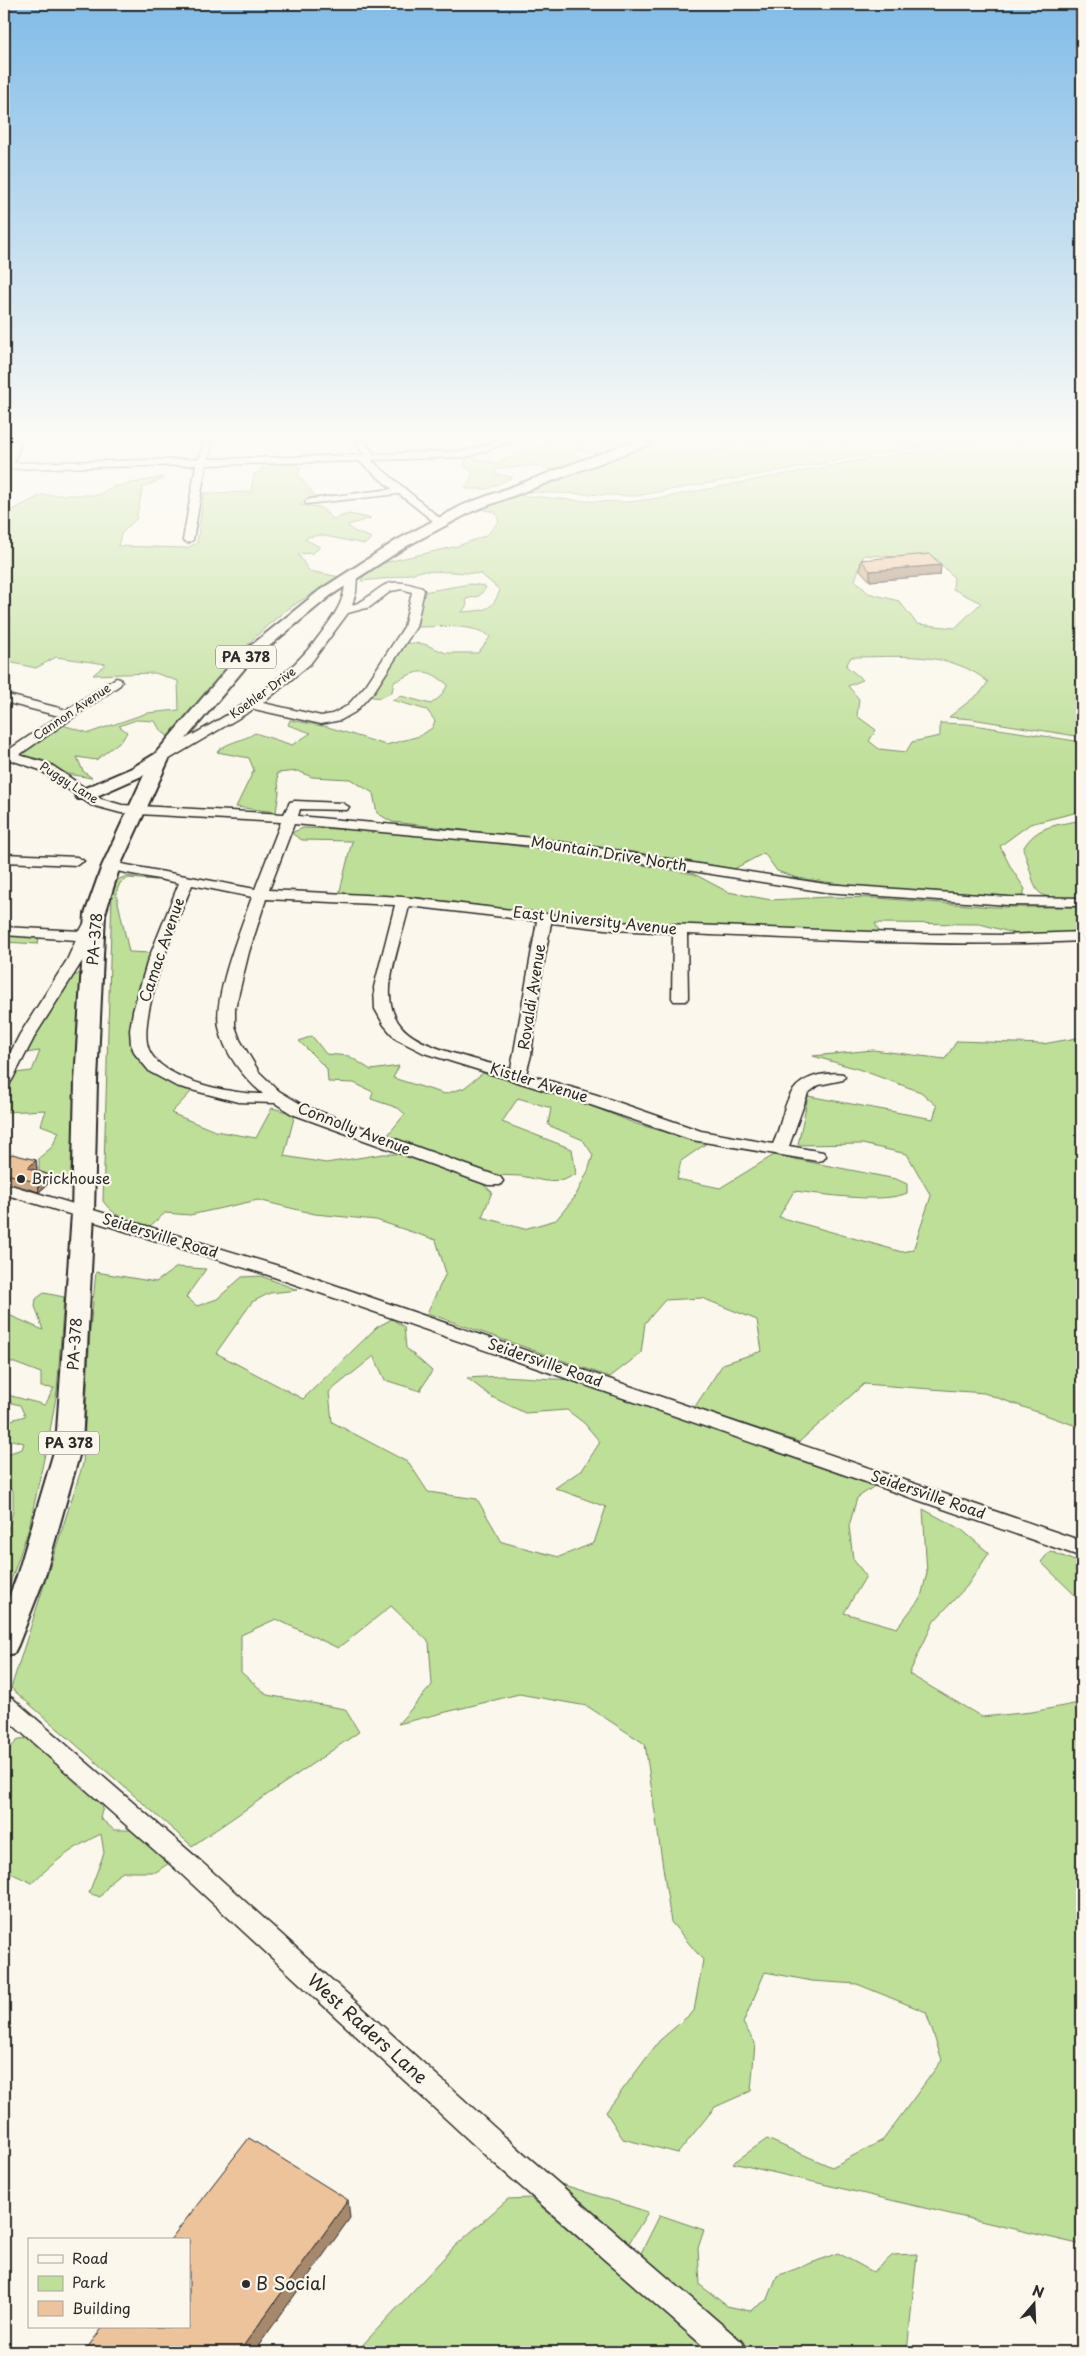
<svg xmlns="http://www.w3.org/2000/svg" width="1086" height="2356" viewBox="0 0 1086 2356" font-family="'Playpen Sans',sans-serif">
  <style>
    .green { fill: #bedf98; stroke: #748562; fill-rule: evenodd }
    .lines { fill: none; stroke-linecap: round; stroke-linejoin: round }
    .minor-casing { stroke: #2b2b2b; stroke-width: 3 }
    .major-casing { stroke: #2b2b2b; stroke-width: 4 }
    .minor { fill: #fbf7ec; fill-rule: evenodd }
    .major { fill: #fbf7ec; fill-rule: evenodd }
    .wall { fill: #cca886; stroke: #2b2b2b }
    .shaded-wall { fill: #a6886d; stroke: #2b2b2b }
    .building { fill: #edc39c; stroke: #2b2b2b }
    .poi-dot { fill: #2b2b2b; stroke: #fbf7ec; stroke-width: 2 }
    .labels { text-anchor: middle; stroke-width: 4.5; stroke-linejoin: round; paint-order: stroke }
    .far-street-label { font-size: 12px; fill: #2b2b2b; stroke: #fbf7ec }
    .shield { fill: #fbf7ec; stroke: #696865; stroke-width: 1 }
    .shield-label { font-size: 14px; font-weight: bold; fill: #2b2b2b }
    .street-label { font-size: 15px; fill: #2b2b2b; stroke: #fbf7ec }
    .poi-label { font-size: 15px; fill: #2b2b2b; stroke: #fbf7ec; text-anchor: start }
    .near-street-label { font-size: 18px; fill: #2b2b2b; stroke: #fbf7ec }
    .near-poi-label { font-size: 18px; fill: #2b2b2b; stroke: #fbf7ec; text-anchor: start }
  </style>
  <rect width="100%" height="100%" fill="#fbf7ec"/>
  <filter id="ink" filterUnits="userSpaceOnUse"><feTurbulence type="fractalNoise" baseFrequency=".02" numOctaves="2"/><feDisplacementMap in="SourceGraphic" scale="10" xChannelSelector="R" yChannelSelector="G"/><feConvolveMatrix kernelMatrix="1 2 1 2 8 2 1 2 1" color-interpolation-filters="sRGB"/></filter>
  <g filter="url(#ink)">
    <!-- green -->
    <g class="green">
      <path d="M556,441h79l-39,13 -16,-4 -12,3 17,5 -34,12 -16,-5 -39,4 -1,5 18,3 -25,12h-23l8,-16 -9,-8 3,-8 27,6z"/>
      <path d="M653,441l19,11 52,-2 -8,-6 3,-3h247l-84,12 -247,43 -107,-4z"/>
      <path d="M986,441h52l44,6v290l-110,-18 -23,-2 32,-25 7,-10c-37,-32 -91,-25 -137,-25l-5,9 17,14 -15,6 11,13 -2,17 19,14 -7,11 10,8 27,3 6,-10 28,-6v-13l27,1 115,18v69l-52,13 -30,22 11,22 14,21 -3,8 -167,-11 -58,-8 -20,-7 -13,-18 -30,16 -118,-20 -89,-12 -135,-15 -15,-9 -4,-20 -23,-14 -38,-2 -14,-6 -21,2 2,19 -3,20 -40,-5 18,-37 -5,-12 -32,-6c9,-10 26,-11 38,-19l37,12 19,-12 -23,-8 2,-5 38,7 58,18 34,-9 12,-8 3,-7 -8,-11 -35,-10 9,-4 30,8 9,-7 8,-12c-23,-19 -29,-15 -54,-3l-2,10c-8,5 -13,7 -23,4l37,-53 18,1 22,9h32l12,-16c-14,-14 -54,-10 -74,-10l7,-35 47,-8 15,2 1,2 -7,8 -13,3 1,6 -5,7c22,-2 30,0 38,-22l-19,-16 -28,-2 -31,-1 -30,7 -31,3 6,-11 20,-8 71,-16 29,-11 12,-14 -4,-9 -15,-3 36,-14 67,6 46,1 37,-5 184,-35zM864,555l73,4 17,19 -1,11 28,14 -26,25 -38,-4 -18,-23 -31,-8 -13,-13z"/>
      <path d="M265,463h25l11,5 -3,6c5,10 13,13 17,23l-7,1 -8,7 20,2 13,12 15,-5 23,4 -23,7 5,6 19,7 -7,6 -45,-9 -13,2 -1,3 14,7 -7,6 -15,1 11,17 31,6c-18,11 -38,22 -55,34 -46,35 -79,83 -115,127l-10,-8 -5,-9 -19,-1 -17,6 8,6 -4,7 -27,21 -19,-3 6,14 9,7 -24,-4 -26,-14 -20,-5 -2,-4 39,-27 30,9 58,-20 32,-3 -1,-29 -23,-8 -62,2 13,-11 -50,-7 -20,11 -32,-7v-147l38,-19h56l14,-8 51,-10v2l-20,8 -7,32 -15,15 -3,12 69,2 10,-5 7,-50 47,-1 3,-18 7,-3z"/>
      <path d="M1082,820v79c-56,0 -42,-5 -59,-50 13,-24 35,-24 59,-29z"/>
      <path d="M303,828l68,2 81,7 139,19 103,18 34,18 43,8 59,-3 47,1 116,9h89v26l-54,4 -48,-13 -105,-1 5,11 -193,-7 -79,-5 -194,-25 -75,-2 13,-54 -50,-1 -11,-7z"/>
      <path d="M126,876l30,4 -28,-2 -8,5 -4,10 13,59 22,1 -13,48 -7,48 22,26 39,16 -21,22 44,18 41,7 16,-30 23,6 -11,42 42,7 57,-9h17l80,28 12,10 -10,25 42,12 32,-9 19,-23 13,-26 5,-16 -10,-15 -35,-15 3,-17 -33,-10 -16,24 70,27 4,25 -12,6 -19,1 -24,-5 -27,-1 -107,-39 18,-22 -7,-6 -27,-9 2,-7 -19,-9 -26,-1 -1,-13 -28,-28 13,-5 14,18 23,2 22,14 28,-4 -6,12 52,16 19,-6 19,-15 94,27 59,24 71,19 -26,18 -4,18 43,9 54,-33 122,24 11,5v9c-24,11 -85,1 -113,-2l-15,26 123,35 11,-2 18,-54 -24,-42 -45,-10 -64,1 10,-49 125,23 4,-13 -16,-14 -63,-23 -45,-13 60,-6 72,9 12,-18 86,3 39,-7v391l-98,-35 -120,-9 -65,58 -105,-34 29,-44 39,-13 -5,-31 -55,-22 -37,2 -20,23 -4,30 -31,24 -183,-64 19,-40 -10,-33 -60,-20 -61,-6 -57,-14 -68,15 -25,-2 -15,13c-21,-5 -34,-7 -47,-25l9,-308 3,-12z"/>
      <path d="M4,935l35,2 -1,7 -34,-2z"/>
      <path d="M82,972l-12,212 -14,-1 -17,-10v-15l13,-11 7,-15 -18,-7 5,-15 -42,2v-9l11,-30 17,-2 8,-20 -15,2 47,-76z"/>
      <path d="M177,1267l29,2 -20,28 11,9 20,-7 25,-22 19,-1 37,14 -28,3 -18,9 -36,51 87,46 74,-72 15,-8 12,8 2,21 26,23 -12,20 -35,-11 -11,-24 -45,36 3,30 77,41 19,29 49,7 25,43 57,15 35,-14 12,-36 -51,-19 28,-19 17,-27 -16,-19 -17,-13 -42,3 -33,-16 -25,-19 34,-2 72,4 303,105 -19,13 -8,28 4,33 13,17 -22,37 53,15 24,-31 6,-24 -4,-64 39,21 27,23 -22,33 -33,35 -25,53 73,43 50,-5 47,-9 3,-28v570l-349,-82 34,-24 65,28 51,-27 59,-80 -16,-48 -69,-28 -45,-3 -47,-9 -22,51 12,20 -4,48 -36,16 -37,46 -55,-14 -17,-27 53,-71 35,-30 9,-51 -32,-38 -26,-178 -58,-38 -68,-12 -121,30 34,-39 -3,-43 -38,-36 -53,42 -62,-29 -35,16v37l26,23 78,14 14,23 -167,114 -181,-158 72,-224 7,-134 6,-58 60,10z"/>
      <path d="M44,1293l20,4 -7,94 -7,40 -21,97 -25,73v-57l9,-33v-20l-9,-8v-28l18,-6 2,-6 -20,-5v-16l21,-6 -5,-11 -16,-4v-7l41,11 9,-17 -13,-1v-14l-37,-14v-43l5,-1 34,15 -8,-24 1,-7z"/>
      <path d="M1050,1551l32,13v38l-41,-40z"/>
      <path d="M34,1738l71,62 -5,18 14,12h22l33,33 -13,9h-33l-9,6 -14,19 -11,-4 15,-40 -3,-19c-26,12 -49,29 -69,49l-28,-13v-116l15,-15z"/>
      <path d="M561,2184l87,28 -19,31z"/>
      <path d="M531,2198l180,154h-355l98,-105 54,-48z"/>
      <path d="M660,2215l44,15 -6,18 2,37 27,21 23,5 18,-12 9,-23 61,-23 35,19 20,-17 24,-1 -10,98h-158l-108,-99z"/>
    </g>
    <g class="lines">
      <defs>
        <g id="minor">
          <path d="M12,441h10l-8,22 184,-4 3,-3 2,-15h10l-4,18 155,-4 -10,-14h10l10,13 92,-3 33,-10h14l-46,16 -96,3 71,60 1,2 -5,3 -39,-31 -93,10 -1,-2 5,-3 82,-10 -33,-28 -153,4 -13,75 -5,3 -5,-3 13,-75 -192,4v-6z"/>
          <path d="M351,574l6,3 -1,15 -4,13c13,-3 19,-12 31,-19 12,-7 27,-2 39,2l2,2 -8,37 -41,63 -20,22 -14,8 -20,4 -67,-15 -88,52h-10l-2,-3 2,-3c62,-34 124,-65 166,-123 13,-18 24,-32 23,-55zM402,589l10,3 -8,35 -38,58 -19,21 -15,8 -11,2 -58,-13 47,-39 38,-51 22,-6 21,-16z"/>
          <path d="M116,678l4,1 2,3 -2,3 -101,70 31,9 51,35 21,6 162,9 6,-12 5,-1 47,2 7,4 -2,3 -47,-1 -2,7 236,22 291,46 183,13 74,1v8l-74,-1 -183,-13 -291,-46 -240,-22 -25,66 134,7 211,25 309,12 81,1 78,-3v9c-131,7 -263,-2 -395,-7l1,64 -2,3h-12l-2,-3 1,-65 -59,-3 -63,-7 -11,61 -9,71 -5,19 71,21 104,36 72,13c14,-30 8,-60 46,-69 8,-1 16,-3 24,-1l2,3 -2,3 -24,5 -11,8 -19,53 34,6 3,4 -3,4 -6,1 -125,-21 -107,-37 -161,-50 -28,-14 -12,-14 -9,-16 -1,-22 21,-82 -129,-6 -17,53 -14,57v17l5,14 19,32 20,19 25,15 196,71 3,4 -3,4h-12l-196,-71 -17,-11 -37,-1 -62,-16 -26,-14 -15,-18 -4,-10 -1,-14 3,-19 14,-48 32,-80 -68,-13 -7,-4 7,-4 144,27 26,-67 -160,-9 -30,-8 -51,-35 -29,-10 -7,3v-13l3,1 52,-35 -55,-14v-8l63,16zM192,885l60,12c-11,31 -39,99 -33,130 5,26 24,50 44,67 -31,0 -110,-14 -116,-51 -6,-36 30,-122 45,-158zM409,906l128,15 -26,148c-28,-8 -83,-19 -104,-37 -13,-11 -18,-27 -17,-44 1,-23 14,-59 19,-82z"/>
          <path d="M4,854l73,3 7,4 -7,4 -73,-3z"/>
          <path d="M92,917l7,4 -16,39 -47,74 -24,46 -2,3 -6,2v-20l16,-31 47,-74 9,-20 -72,-5v-8l76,4 7,-13z"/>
          <path d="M4,1183l278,84 800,274v16l-814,-282 -264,-81z"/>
          <path d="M4,1695l8,3 184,159 309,280 237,205 5,10h-37l-225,-197 -307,-284 -174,-154z"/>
        </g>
        <path id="major" d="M634,441h17l-1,3 -177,67 -66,35 -77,50 -80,66 -81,97 -49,107 -15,48 -8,167 -3,132 -12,232 -37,131 -27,69 -4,8 -10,3v-46l13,-34 39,-131 16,-232 3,-132 10,-167 17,-48 42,-91 -54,24h-12l-3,-4 3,-4 54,-23 23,-14 83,-98 82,-66 77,-50 66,-35z"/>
      </defs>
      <!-- minor casing -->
      <use href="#minor" class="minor-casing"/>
      <!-- major casing -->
      <use href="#major" class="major-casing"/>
      <!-- minor -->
      <use href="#minor" class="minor"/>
      <!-- major -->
      <use href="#major" class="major"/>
    </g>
    <!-- wall -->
    <g class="wall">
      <path d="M861,560l80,5 -1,10 -70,6 -10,-11z"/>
      <path d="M36,1160l1,9 -1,2 11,3 2,9 -10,9 -35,-10v-21z"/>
    </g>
    <!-- shaded-wall -->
    <g class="shaded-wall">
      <path d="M941,565l-1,10 -70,6v-10z"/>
      <path d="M36,1160l1,9 -8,8 -1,-9z"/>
      <path d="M47,1174l2,9 -10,9 -1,-9z"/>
      <path d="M348,2200l2,18 -96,134h-15z"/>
    </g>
    <!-- building -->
    <g class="building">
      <path d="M930,554l11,11 -71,6 -9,-11z"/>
      <path d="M12,1154l24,6 -8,8 19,6 -9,9 -34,-10v-12z"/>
      <path d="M249,2138l99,62 -109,152h-155l19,-25h86v-87h-19z"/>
    </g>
  </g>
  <!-- sky -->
  <linearGradient id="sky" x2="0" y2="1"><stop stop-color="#81bce8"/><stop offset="0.57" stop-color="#fdfbf6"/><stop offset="1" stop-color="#fdfbf6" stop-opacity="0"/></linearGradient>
  <rect width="1086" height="770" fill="url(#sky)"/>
  <!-- markers -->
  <g class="poi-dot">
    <circle cx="21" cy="1179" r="5"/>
    <circle cx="246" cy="2284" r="5"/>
  </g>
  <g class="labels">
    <!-- far-street labels -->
    <g class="far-street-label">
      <text transform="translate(263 693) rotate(-36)" y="4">Koehler Drive</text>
      <text transform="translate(72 712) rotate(-34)" y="4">Cannon Avenue</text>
      <text transform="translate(69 783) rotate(32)" y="4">Puggy Lane</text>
    </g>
    <!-- shield labels -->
    <g class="shield">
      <rect x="216" y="645.5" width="60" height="23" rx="4"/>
      <rect x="39" y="1431.5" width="60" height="23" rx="4"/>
    </g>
    <g class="shield-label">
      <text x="246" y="662">PA 378</text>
      <text x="69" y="1448">PA 378</text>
    </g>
    <!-- street labels -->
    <g class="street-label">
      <text transform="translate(609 854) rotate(9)" y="5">Mountain Drive North</text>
      <text transform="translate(595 921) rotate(6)" y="5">East University Avenue</text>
      <text transform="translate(95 939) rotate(-85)" y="5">PA-378</text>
      <text transform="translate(162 950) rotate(-71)" y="5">Camac Avenue</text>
      <text transform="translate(532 997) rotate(-81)" y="5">Rovaldi Avenue</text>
      <text transform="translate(539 1083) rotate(17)" y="5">Kistler Avenue</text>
      <text transform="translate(354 1129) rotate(21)" y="5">Connolly Avenue</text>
      <text transform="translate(160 1236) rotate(17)" y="5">Seidersville Road</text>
      <text transform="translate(75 1344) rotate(-86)" y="5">PA-378</text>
      <text transform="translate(545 1363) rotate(19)" y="5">Seidersville Road</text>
      <text transform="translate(928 1495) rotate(19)" y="5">Seidersville Road</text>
    </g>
    <!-- poi labels -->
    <g class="poi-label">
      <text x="31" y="1184">Brickhouse</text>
    </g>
    <!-- near-street labels -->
    <g class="near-street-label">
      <text transform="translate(367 2029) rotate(42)" y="6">West Raders Lane</text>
    </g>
    <!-- near-poi labels -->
    <g class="near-poi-label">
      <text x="256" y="2290">B Social</text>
    </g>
  </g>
  <!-- margin -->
  <rect width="1086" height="2356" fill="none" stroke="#fbf7ec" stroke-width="20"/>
  <rect x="10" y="10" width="1066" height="2336" fill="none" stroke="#2b2b2b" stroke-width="2" filter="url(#ink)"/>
  <!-- legend -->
  <rect x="28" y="2238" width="162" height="90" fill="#fbf7ec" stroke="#a8a59f"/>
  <rect x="38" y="2255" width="25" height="8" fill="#fbf7ec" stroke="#a8a59f"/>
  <text x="72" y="2264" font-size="15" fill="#2b2b2b">Road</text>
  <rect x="38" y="2276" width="25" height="15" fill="#bedf98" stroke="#a8a59f"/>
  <text x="72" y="2288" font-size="15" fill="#2b2b2b">Park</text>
  <rect x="38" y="2301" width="25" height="15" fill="#edc39c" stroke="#a8a59f"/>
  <text x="72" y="2314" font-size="15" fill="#2b2b2b">Building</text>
  <!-- north arrow -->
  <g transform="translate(1034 2304) rotate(19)" stroke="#fbf7ec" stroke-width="4" paint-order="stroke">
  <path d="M0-4L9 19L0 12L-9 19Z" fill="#2b2b2b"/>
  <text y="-8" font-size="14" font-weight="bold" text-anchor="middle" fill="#2b2b2b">N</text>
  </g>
</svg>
